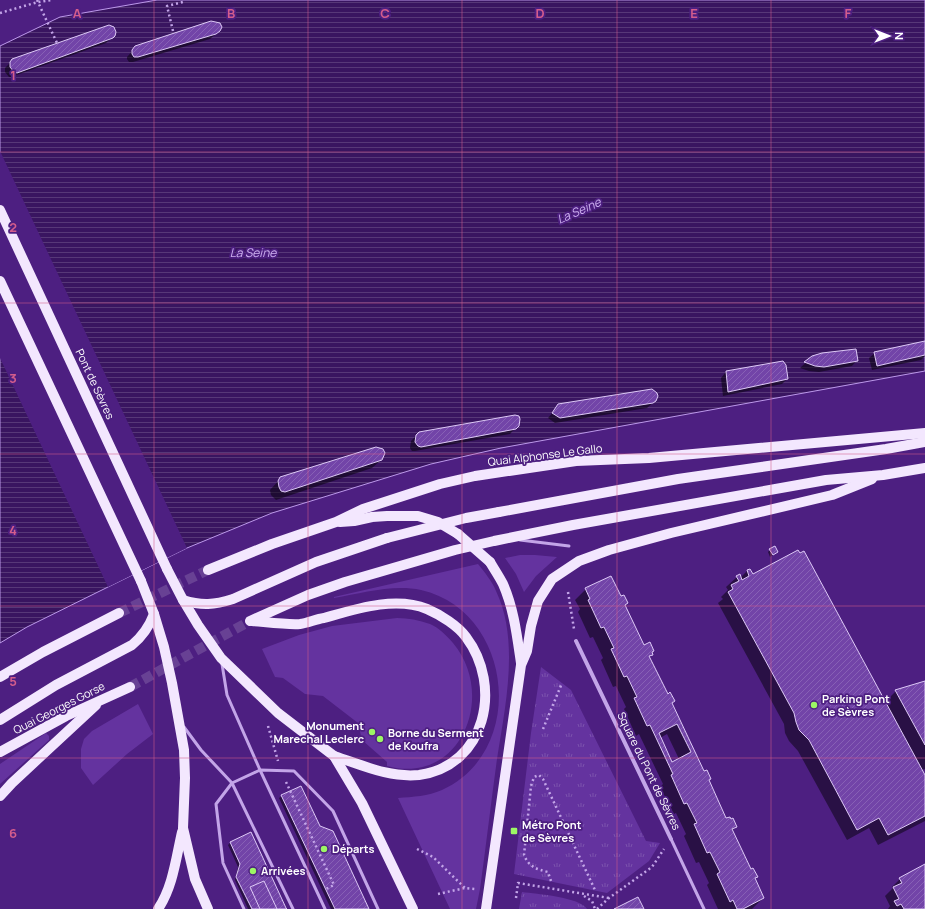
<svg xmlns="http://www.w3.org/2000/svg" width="925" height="909" viewBox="0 0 925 909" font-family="Manrope,sans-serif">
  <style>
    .grass { fill: #64339f }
    .park { fill: url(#park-tufts) }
    .water { fill: url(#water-rules); stroke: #bc98ea }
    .pier { fill: #4d1f81 }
    .shadow { fill: #0007; fill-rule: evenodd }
    .building { fill: url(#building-hatch); stroke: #ddc9f6; fill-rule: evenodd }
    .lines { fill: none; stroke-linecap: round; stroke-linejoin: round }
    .primary-tunnel { stroke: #684194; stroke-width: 10; stroke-dasharray: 10 5; stroke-linecap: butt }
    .path { stroke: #c3a5e8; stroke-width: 2.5; stroke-dasharray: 2 3; stroke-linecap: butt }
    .lane { stroke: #c3a5e8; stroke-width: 3 }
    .street { stroke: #c3a5e8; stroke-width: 4 }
    .primary { stroke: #f3e7fe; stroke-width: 10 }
    .primary-bridge { stroke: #f3e7fe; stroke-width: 10 }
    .grid { fill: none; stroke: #d45d8c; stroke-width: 1; stroke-opacity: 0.55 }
    .poi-dot { fill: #9cf665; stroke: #4d1f81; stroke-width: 1.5 }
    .labels { text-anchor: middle; stroke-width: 3.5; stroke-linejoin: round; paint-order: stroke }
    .street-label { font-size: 11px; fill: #fff; stroke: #4d1f81 }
    .poi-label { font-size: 11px; font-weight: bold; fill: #fff; stroke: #4d1f81; text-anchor: start }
    .water-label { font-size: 12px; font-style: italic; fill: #cdb0f0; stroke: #4d1f81 }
    .grid-label { font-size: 13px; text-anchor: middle; font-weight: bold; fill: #d45d8c; stroke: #4d1f81; stroke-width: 3.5; stroke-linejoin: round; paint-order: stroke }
  </style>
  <defs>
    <pattern id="park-tufts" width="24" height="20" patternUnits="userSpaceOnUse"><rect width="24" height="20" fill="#64339f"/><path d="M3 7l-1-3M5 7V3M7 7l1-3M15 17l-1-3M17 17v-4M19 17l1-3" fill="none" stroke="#7b52ad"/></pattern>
    <pattern id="water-rules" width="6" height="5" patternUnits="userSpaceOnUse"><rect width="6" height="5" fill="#391560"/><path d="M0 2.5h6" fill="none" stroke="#573878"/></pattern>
    <pattern id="building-hatch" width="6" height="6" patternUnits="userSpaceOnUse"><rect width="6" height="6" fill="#7244a8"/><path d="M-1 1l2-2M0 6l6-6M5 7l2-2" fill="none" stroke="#8760b5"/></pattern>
  </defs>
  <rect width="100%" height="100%" fill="#4d1f81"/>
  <!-- grass -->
  <g class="grass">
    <path d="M520,555h15l22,2 -21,19 -12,16 -8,-18 -11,-16z"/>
    <path d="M478,564c7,9 14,17 18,27 24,50 9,116 1,168 -6,44 -11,87 -17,130l-4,20h-26l-52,-111c15,-1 30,-2 44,-8 86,-39 71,-179 -21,-200 -28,-6 -58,3 -87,8v-1z"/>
    <path d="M397,618c11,0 22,2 33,6 8,3 17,12 23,19 44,52 8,143 -66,123v-4l-25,-22 -4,-17 -35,-27 -18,-2 -22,-16 -8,-1 -13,-28 37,-14 33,-9z"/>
    <path d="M138,704l15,30 -26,20 -34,31 -12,-17v-19l3,-10 8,-8z"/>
    <path d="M46,733l3,3v4l-49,44v-20z"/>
  </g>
  <!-- park -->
  <g class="park">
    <path d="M541,667l30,23 75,151 14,2 -11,18 -42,32 -93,-19 17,-141z"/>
    <path d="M522,892c14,2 58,5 65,17h-68z"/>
  </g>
  <!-- water -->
  <path class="water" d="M157,0h768v371l-424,77 -70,16 -159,49 -85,35 -160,79 -27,16v-597l60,-29z"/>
  <!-- pier -->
  <path class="pier" d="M0,151l187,397 -79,39 -108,-229z"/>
  <!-- shadow -->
  <g class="shadow">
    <path d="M219,31l-9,8 -77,23h-4l-2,-3v-2l9,-10z"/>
    <path d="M114,35l-8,8 -95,34h-2l-4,-5v-4l8,-8z"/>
    <path d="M925,342v14l-4,4 -49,10 -3,-12 6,-5z"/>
    <path d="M812,357l45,3 -5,6 -33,6 -10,-1 -9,-3z"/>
    <path d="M726,372l61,7 -5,5 -59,12 -2,-18z"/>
    <path d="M656,400l-9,8 -92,15 -7,-5 11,-13z"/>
    <path d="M518,425l-8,9 -95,17h-3l-2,-3 1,-7 5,-5z"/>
    <path d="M381,460l-9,8 -96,32 -5,-5 -1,-5 11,-12z"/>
    <path d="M770,550l7,2 -7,5 -2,-5z"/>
    <path d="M747,571l138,131 11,-11 29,-9v87l-4,1 4,7v44l-47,24 -9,-17 -22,12 -49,-89 -9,-10 -4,-8 -1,-9 -66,-121 5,-4 -2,-2 7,-7 -2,-3 11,-10 3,1z"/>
    <path d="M586,589l35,8 6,6 -2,3 19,41 7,6v1l-2,3 77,163 10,7 -5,4 19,40 6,6 -2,2 9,19 -11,11h-34l-11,-24 2,-2 -10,-21 -3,1 -12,-27 2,-2 -10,-21 -2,1 -14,-27 3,-3 -24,-50 -3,2 -12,-27 2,-2 -10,-21 -3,1 -12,-27 2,-2 -10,-21 -3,1 -12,-26 2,-3 -5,-9zM667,734l12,25 -8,4 -11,-25z"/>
    <path d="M282,796l37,31 49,82h-37l-52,-111z"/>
    <path d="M230,843l56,66h-38l-13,-29 3,-13 -10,-22z"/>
    <path d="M925,865v44h-37l2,-3 -5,-10 8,-8 -1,-1 8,-8z"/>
  </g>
  <!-- building -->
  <g class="building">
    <path d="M211,21l9,2 2,4 -2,4 -4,3 -78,23h-4l-2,-3v-4l3,-4z"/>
    <path d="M109,25l5,2 2,5 -1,4 -2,2 -96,35 -3,-1 -4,-5v-5l2,-3z"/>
    <path d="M925,341v14l-48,11 -3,-14z"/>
    <path d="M856,349l2,12 -34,6 -9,-1 -11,-4 8,-6 10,-3z"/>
    <path d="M783,361l3,4 2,14 -60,13 -2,-21z"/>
    <path d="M652,389l5,4 1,3 -2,5 -3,2 -93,15 -8,-5 6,-9z"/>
    <path d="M515,415l4,1 1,3 -1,7 -3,3 -95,18 -3,-1 -3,-4 1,-7 3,-3z"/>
    <path d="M376,447l7,2 2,4 -3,7 -97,32 -4,-1 -2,-4 -1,-6 2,-4z"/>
    <path d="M775,546l3,6 -5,3 -4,-6z"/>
    <path d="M798,550l2,3 4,-2 121,224v41l-37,19 -9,-17 -22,12 -48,-90 -10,-10 -3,-8 -2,-9 -66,-121 5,-3 -2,-4 8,-4 -3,-5 4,-2 2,6 7,-4 -2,-6 3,-1 3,5z"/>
    <path d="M611,576l10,20 3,-1 4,8 -3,2 19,40 6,-3 4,9 -2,1 1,3 -4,1 19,38 2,-2 5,9 -3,2 32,68 3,-1 4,9 -2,1 17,38 4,-1 1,2 2,-1 4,9 -5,2 19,40 2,-1 5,9 -3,1 9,20 -21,11h-6l-4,-9 -3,2 -13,-28 3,-2 -10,-20 -3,1 -13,-29 3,-1 -10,-20 -3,1 -13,-29 2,-1 -23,-49 -3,1 -13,-28 3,-1 -10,-21 -3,1 -13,-28 3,-1 -10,-21 -3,1 -13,-28 2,-1 -5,-11zM677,724l14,28 -19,10 -13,-29z"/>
    <path d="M925,681v64l-30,-55z"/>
    <path d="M301,786l19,40 13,5 36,78h-34l-54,-114z"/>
    <path d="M251,832l35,76 1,1h-35l-16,-32 4,-13 -10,-22z"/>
    <path d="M925,864v45h-21l-3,-5 -4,2 -3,-5 5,-2 -6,-12 9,-4 -3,-5z"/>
    <path d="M264,881l13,28h-17l-10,-22z"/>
    <path d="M638,897l6,12h-30z"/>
  </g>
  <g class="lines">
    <!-- primary-tunnel -->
    <g class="primary-tunnel">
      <path d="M119,613l89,-43"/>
      <path d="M130,687l120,-66"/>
    </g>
    <!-- path -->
    <g class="path">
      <path d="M37,0l20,43"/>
      <path d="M0,13l38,-11 14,-2"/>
      <path d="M173,31l-6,-25 16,-4v-2"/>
      <path d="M568,592l6,37"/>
      <path d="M268,726l10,35"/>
      <path d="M543,729l19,-46"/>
      <path d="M286,782l48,103 -8,4"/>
      <path d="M417,849l16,8 32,31"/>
      <path d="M551,881l-3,-9c-12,-3 -19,-5 -24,-17l7,-69 3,-9 5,-2 4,4 52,111"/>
      <path d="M438,894l27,-6 10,1"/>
      <path d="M584,896l8,5 3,8"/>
      <path d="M516,898l2,-15 91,15"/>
      <path d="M597,909l12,-11 43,-31 12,-18"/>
    </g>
    <!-- lane -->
    <g class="lane">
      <path d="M520,540l49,6"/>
      <path d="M222,664l5,31 33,75 65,139"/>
      <path d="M184,727l17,23 31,33 61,126"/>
      <path d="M671,839l33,70"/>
      <path d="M244,909l-21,-46 -7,-59 16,-21 28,-13 34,1 39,40 45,98"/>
    </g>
    <!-- street -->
    <path class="street" d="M576,641l95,198"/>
    <!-- primary -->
    <g class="primary">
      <path d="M499,512l179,-33 208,-30 39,-7"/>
      <path d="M340,522l14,-1 18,-4 15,-1h31l20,6 20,12"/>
      <path d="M490,562c4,7 9,14 13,22 11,25 14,52 18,79"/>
      <path d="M167,569l16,31 15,25 23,33 57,55 56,43 28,47 51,106"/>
      <path d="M208,570l64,-26 64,-22 27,-13 77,-25 35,-8 101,-15 73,-3 276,-25"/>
      <path d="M141,581l13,33 10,33 8,36 12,67 1,28 -2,50 12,51 13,30"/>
      <path d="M183,600c19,6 31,5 50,-1l83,-37 71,-24"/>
      <path d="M250,621l58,-26 37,-13 110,-32 39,-9 79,-16 253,-45 57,-5 42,-7"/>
      <path d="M252,621c13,1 36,4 48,3 8,-1 16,-5 24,-6 32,-9 71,-22 103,-9 14,6 31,17 39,28 37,49 20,129 -47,138 -30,3 -57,-10 -85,-19"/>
      <path d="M0,677l43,-25 76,-39"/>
      <path d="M0,720l56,-35 76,-40c11,-9 17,-18 22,-31"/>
      <path d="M0,752l66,-36 64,-29"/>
      <path d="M0,796l12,-13 84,-78"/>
      <path d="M158,909c15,-22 18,-51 24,-77"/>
      <path d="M486,909l35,-244 6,-14 4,-25 7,-25 14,-22 27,-18 30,-11 62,-17 161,-38 40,-16"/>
    </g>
    <!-- primary-bridge -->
    <g class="primary-bridge">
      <path d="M0,210l167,359"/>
      <path d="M0,281l141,300"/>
      <path d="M458,534l32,28"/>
      <path d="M387,538l79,-20 33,-6"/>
    </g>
  </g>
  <!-- grid -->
  <path class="grid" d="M154,0v909M308,0v909M462,0v909M617,0v909M771,0v909M0,152h925M0,303h925M0,454h925M0,606h925M0,758h925"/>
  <!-- markers -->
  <g class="poi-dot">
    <circle cx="814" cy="705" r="4"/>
    <circle cx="372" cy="732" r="4"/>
    <circle cx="380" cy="739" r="4"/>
    <rect x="510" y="827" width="8" height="8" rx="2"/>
    <circle cx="324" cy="849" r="4"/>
    <circle cx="253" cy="871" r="4"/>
  </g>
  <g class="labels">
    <!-- street labels -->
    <g class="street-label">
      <text transform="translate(95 384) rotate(65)" y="4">Pont de Sèvres</text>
      <text transform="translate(545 455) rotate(-7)" y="4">Quai Alphonse Le Gallo</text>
      <text transform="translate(59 708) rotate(-27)" y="4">Quai Georges Gorse</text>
      <text transform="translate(649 771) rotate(64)" y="4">Square du Pont de Sèvres</text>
    </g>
    <!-- poi labels -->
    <g class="poi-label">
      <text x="822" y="703">Parking Pont<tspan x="822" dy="13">de Sèvres</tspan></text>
      <text x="364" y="730" text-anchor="end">Monument<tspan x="364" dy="13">Marechal Leclerc</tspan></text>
      <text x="388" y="737">Borne du Serment<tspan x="388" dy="13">de Koufra</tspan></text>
      <text x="522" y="829">Métro Pont<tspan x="522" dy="13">de Sèvres</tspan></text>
      <text x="332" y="853">Départs</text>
      <text x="261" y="875">Arrivées</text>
    </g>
    <!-- water labels -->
    <g class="water-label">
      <text transform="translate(579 211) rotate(-24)" y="4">La Seine</text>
      <text x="253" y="257">La Seine</text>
    </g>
  </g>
  <g class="grid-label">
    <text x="77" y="18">A</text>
    <text x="231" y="18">B</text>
    <text x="385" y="18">C</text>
    <text x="540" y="18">D</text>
    <text x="694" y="18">E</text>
    <text x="848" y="18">F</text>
    <text x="13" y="80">1</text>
    <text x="13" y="232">2</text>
    <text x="13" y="383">3</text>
    <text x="13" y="535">4</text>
    <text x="13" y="686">5</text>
    <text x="13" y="838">6</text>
  </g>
  <!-- north arrow -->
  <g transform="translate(889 36) rotate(90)" stroke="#4d1f81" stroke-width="3" paint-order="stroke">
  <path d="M0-3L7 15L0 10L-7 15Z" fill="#ffffff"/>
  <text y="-6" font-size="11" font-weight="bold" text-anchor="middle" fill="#ffffff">N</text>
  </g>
</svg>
